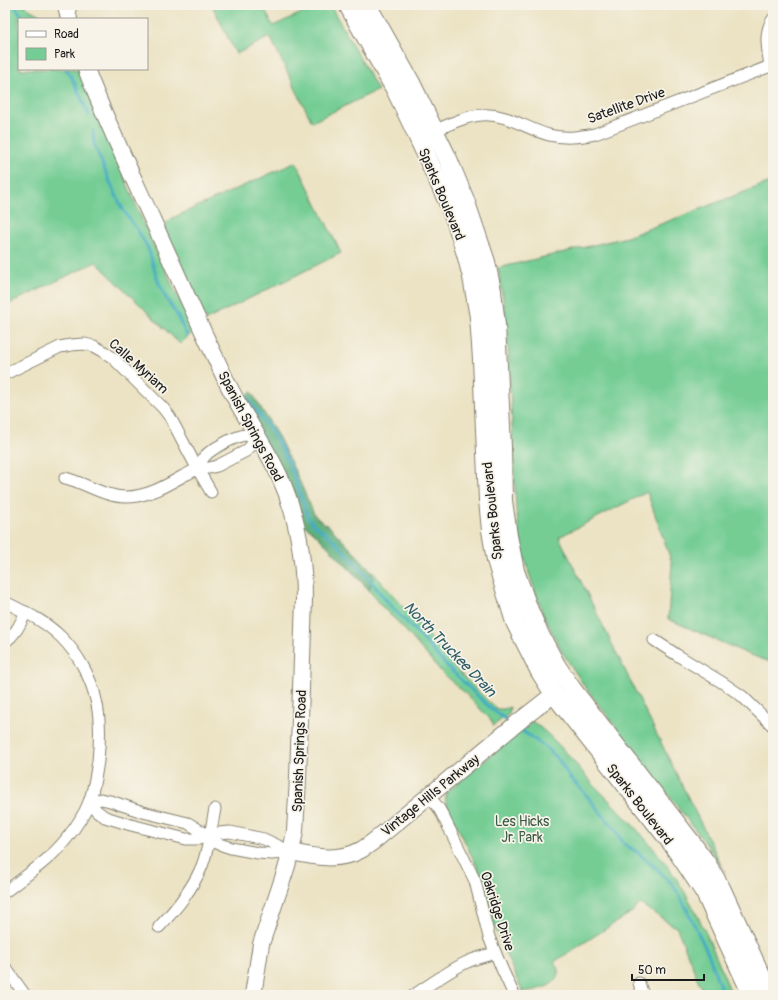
<svg xmlns="http://www.w3.org/2000/svg" width="778" height="1000" viewBox="0 0 778 1000" font-family="Pangolin,sans-serif">
  <style>
    .green { fill: #74cd94; stroke: #487458 }
    .forest { fill: #5fb07e; stroke: #3e664d }
    .lines { fill: none; stroke-linecap: round; stroke-linejoin: round }
    .stream { stroke: #44acc3; stroke-width: 3 }
    .street-casing { stroke: #848070; stroke-width: 13 }
    .secondary-casing { stroke: #848070; stroke-width: 18 }
    .primary-casing { stroke: #848070; stroke-width: 20 }
    .street { stroke: #fff; stroke-width: 11 }
    .secondary { stroke: #fff; stroke-width: 16 }
    .primary { stroke: #fff; stroke-width: 18 }
    .labels { text-anchor: middle; stroke-width: 3.5; stroke-linejoin: round; paint-order: stroke }
    .street-label { font-size: 14px; fill: #1c1c1c; stroke: #f7f3e8 }
    .park-label { font-size: 14px; fill: #3b5a46; stroke: #f7f3e8 }
    .water-label { font-size: 15px; font-style: italic; fill: #2e5d67; stroke: #f7f3e8 }
  </style>
  <rect width="100%" height="100%" fill="#f7f3e8"/>
  <filter id="ink" filterUnits="userSpaceOnUse"><feTurbulence type="fractalNoise" baseFrequency=".025" numOctaves="2"/><feDisplacementMap in="SourceGraphic" scale="8" xChannelSelector="R" yChannelSelector="G"/><feConvolveMatrix kernelMatrix="1 2 1 2 8 2 1 2 1" color-interpolation-filters="sRGB"/></filter>
  <filter id="wash" filterUnits="userSpaceOnUse"><feTurbulence type="fractalNoise" baseFrequency=".012" numOctaves="4" result="noise"/><feDisplacementMap in="SourceGraphic" scale="16" xChannelSelector="R" yChannelSelector="G"/><feGaussianBlur stdDeviation="0.9" result="paint"/><feColorMatrix in="noise" values="0 0 0 0 0 0 0 0 0 0 0 0 0 0 0 0 0 1.4 0 .05"/><feComposite in="paint" operator="in"/></filter>
  <g filter="url(#wash)">
    <rect width="100%" height="100%" fill="#ece3c4"/>
    <!-- green -->
    <g class="green">
      <path d="M5,5h20l4,4 18,10h-28v50h61l65,158 49,104 -14,13 -84,-82 -91,44z"/>
      <path d="M212,5h51l10,21 46,-21h11l48,85 -66,32 -42,-85 -34,17z"/>
      <path d="M296,162l45,91 -135,67 -40,-84c-5,-14 5,-17 15,-22z"/>
      <path d="M773,181v482l-25,-9 -80,-35 4,-56 -25,-71 -88,45 166,335 -18,-27 -124,-161 -21,-32 -19,-38 -14,-41 -9,-34 -4,-30 -9,-184 -9,-57 129,-31z"/>
      <path d="M370,569l53,60 32,39 34,34 8,7h7l6,-2 -1,7 -16,12v-3l-4,-5 -25,-26 -19,-16 -46,-53 -15,-14 -15,-19 4,-12z"/>
      <path d="M532,721c8,6 16,13 23,20 13,13 24,27 36,41 35,36 71,70 96,114 18,31 31,66 45,99h-28l-27,-67 -37,-24 -8,8 -78,50c1,2 4,5 4,9 1,17 -23,19 -35,21l-22,-48 -7,-21 -8,-36 -5,-12 -34,-70c-2,-5 -2,-8 0,-13z"/>
    </g>
    <!-- forest -->
    <path class="forest" d="M251,391l28,47 17,35 18,41 4,5 12,8 40,42 3,9 -4,12c-15,-16 -30,-32 -46,-48 -6,-6 -13,-15 -22,-18l-59,-124z"/>
    <g class="lines">
      <!-- stream -->
      <g class="stream">
        <path d="M14,5l10,14"/>
        <path d="M66,69l5,7 18,39"/>
        <path d="M93,131l1,13 15,36 14,30 15,21 10,17 10,33 8,17 11,17 10,21"/>
        <path d="M247,398l25,34 12,21 10,23 14,41 5,7 16,12 16,16 20,22 25,31 29,30 26,29 43,42 22,17"/>
        <path d="M518,728l30,21 12,13 10,16 13,13 16,20 15,17 10,16 13,8 20,17 15,15 8,12 28,57 15,42"/>
      </g>
    </g>
  </g>
  <g filter="url(#ink)">
    <g class="lines">
      <defs>
        <g id="street">
          <path d="M770,66c-2,-16 -7,-33 3,-47"/>
          <path d="M430,133c16,-7 34,-17 52,-18 25,-2 44,14 67,20 16,4 30,2 46,-1l178,-69"/>
          <path d="M5,374l55,-27 11,-2 13,-1 10,2 9,5 10,7 50,50 7,9 27,51 14,24"/>
          <path d="M65,478c21,5 39,19 61,19 21,0 39,-11 57,-21 4,-2 9,-4 13,-7 4,-4 5,-9 9,-13 6,-7 31,-20 40,-21 4,0 8,1 12,1l-7,11 -4,4 -29,15 -8,2h-12"/>
          <path d="M5,602c20,10 40,19 56,35 17,17 30,40 35,63 5,20 4,41 2,61 -2,13 -4,28 -9,41 -5,13 -14,26 -22,36 -17,22 -41,37 -62,54"/>
          <path d="M654,640l23,15 46,28 19,13 31,30"/>
          <path d="M5,642c11,-8 15,-18 21,-30"/>
          <path d="M428,796l10,11 4,7 33,67 14,56 13,32 12,26"/>
          <path d="M291,852l-19,2 -14,-1 -27,-5 -15,-5 -7,-7 -10,3h-13l-55,-14 -26,-8 -8,-6 -8,-9 12,-3 9,2 33,11 45,11 21,13 10,-3 11,-1 34,7 27,13"/>
          <path d="M159,927c17,-18 33,-37 43,-61 7,-18 9,-38 13,-57"/>
          <path d="M5,967l20,28"/>
          <path d="M639,983l4,12"/>
          <path d="M414,995c17,-11 33,-23 51,-32 10,-5 20,-7 30,-10"/>
        </g>
        <g id="secondary">
          <path d="M66,5l3,14"/>
          <path d="M86,69c20,52 44,102 67,152 21,46 41,92 63,138 7,15 14,31 23,46 13,23 29,46 40,70 18,39 25,82 25,124l-6,179 -3,53 -4,21 -5,17 -25,75 -8,51"/>
          <path d="M291,852c24,5 48,10 70,-2 5,-3 9,-6 13,-9l148,-122 32,-25"/>
        </g>
        <g id="primary">
          <path d="M348,5l47,84 15,31 37,80 10,25 9,29 6,23 7,40 3,42 6,141 3,30 5,30 19,62 25,50 14,22 116,147 17,25 18,27 47,102"/>
          <path d="M367,5l44,78 37,76 17,41 21,62 6,29 4,34 6,122 1,54 5,35 7,35 14,39 11,25 16,30 16,24 119,153 16,22 14,24 49,107"/>
        </g>
      </defs>
      <!-- street casing -->
      <use href="#street" class="street-casing"/>
      <!-- secondary casing -->
      <use href="#secondary" class="secondary-casing"/>
      <!-- primary casing -->
      <use href="#primary" class="primary-casing"/>
      <!-- street -->
      <use href="#street" class="street"/>
      <!-- secondary -->
      <use href="#secondary" class="secondary"/>
      <!-- primary -->
      <use href="#primary" class="primary"/>
    </g>
  </g>
  <g class="labels">
    <!-- street labels -->
    <g class="street-label">
      <text transform="translate(626 105) rotate(-20)" y="5">Satellite Drive</text>
      <text transform="translate(442 194) rotate(67)" y="5">Sparks Boulevard</text>
      <text transform="translate(139 366) rotate(42)" y="5">Calle Myriam</text>
      <text transform="translate(251 426) rotate(62)" y="5">Spanish Springs Road</text>
      <text transform="translate(492 511) rotate(-96)" y="5">Sparks Boulevard</text>
      <text transform="translate(299 751) rotate(-88)" y="5">Spanish Springs Road</text>
      <text transform="translate(430 795) rotate(-39)" y="5">Vintage Hills Parkway</text>
      <text transform="translate(640 804) rotate(52)" y="5">Sparks Boulevard</text>
      <text transform="translate(498 911) rotate(72)" y="5">Oakridge Drive</text>
    </g>
    <!-- park labels -->
    <g class="park-label">
      <text x="522" y="826">Les Hicks<tspan x="522" dy="16">Jr. Park</tspan></text>
    </g>
    <!-- water labels -->
    <g class="water-label">
      <text transform="translate(450 649) rotate(46)" y="5">North Truckee Drain</text>
    </g>
  </g>
  <!-- margin -->
  <rect width="778" height="1000" fill="none" stroke="#f7f3e8" stroke-width="20"/>
  <!-- legend -->
  <rect x="18" y="18" width="130" height="52" fill="#f7f3e8" stroke="#9f9d96"/>
  <rect x="26" y="31" width="20" height="6" fill="#ffffff" stroke="#9f9d96"/>
  <text x="54" y="38" font-size="12" fill="#1c1c1c">Road</text>
  <rect x="26" y="48" width="20" height="12" fill="#74cd94" stroke="#9f9d96"/>
  <text x="54" y="58" font-size="12" fill="#1c1c1c">Park</text>
  <!-- scale -->
  <path d="M632 974v6h72v-6" fill="none" stroke="#1c1c1c" stroke-width="2"/>
  <text x="638" y="974" font-size="12" fill="#1c1c1c" stroke="#f7f3e8" stroke-width="3" paint-order="stroke">50 m</text>
</svg>
